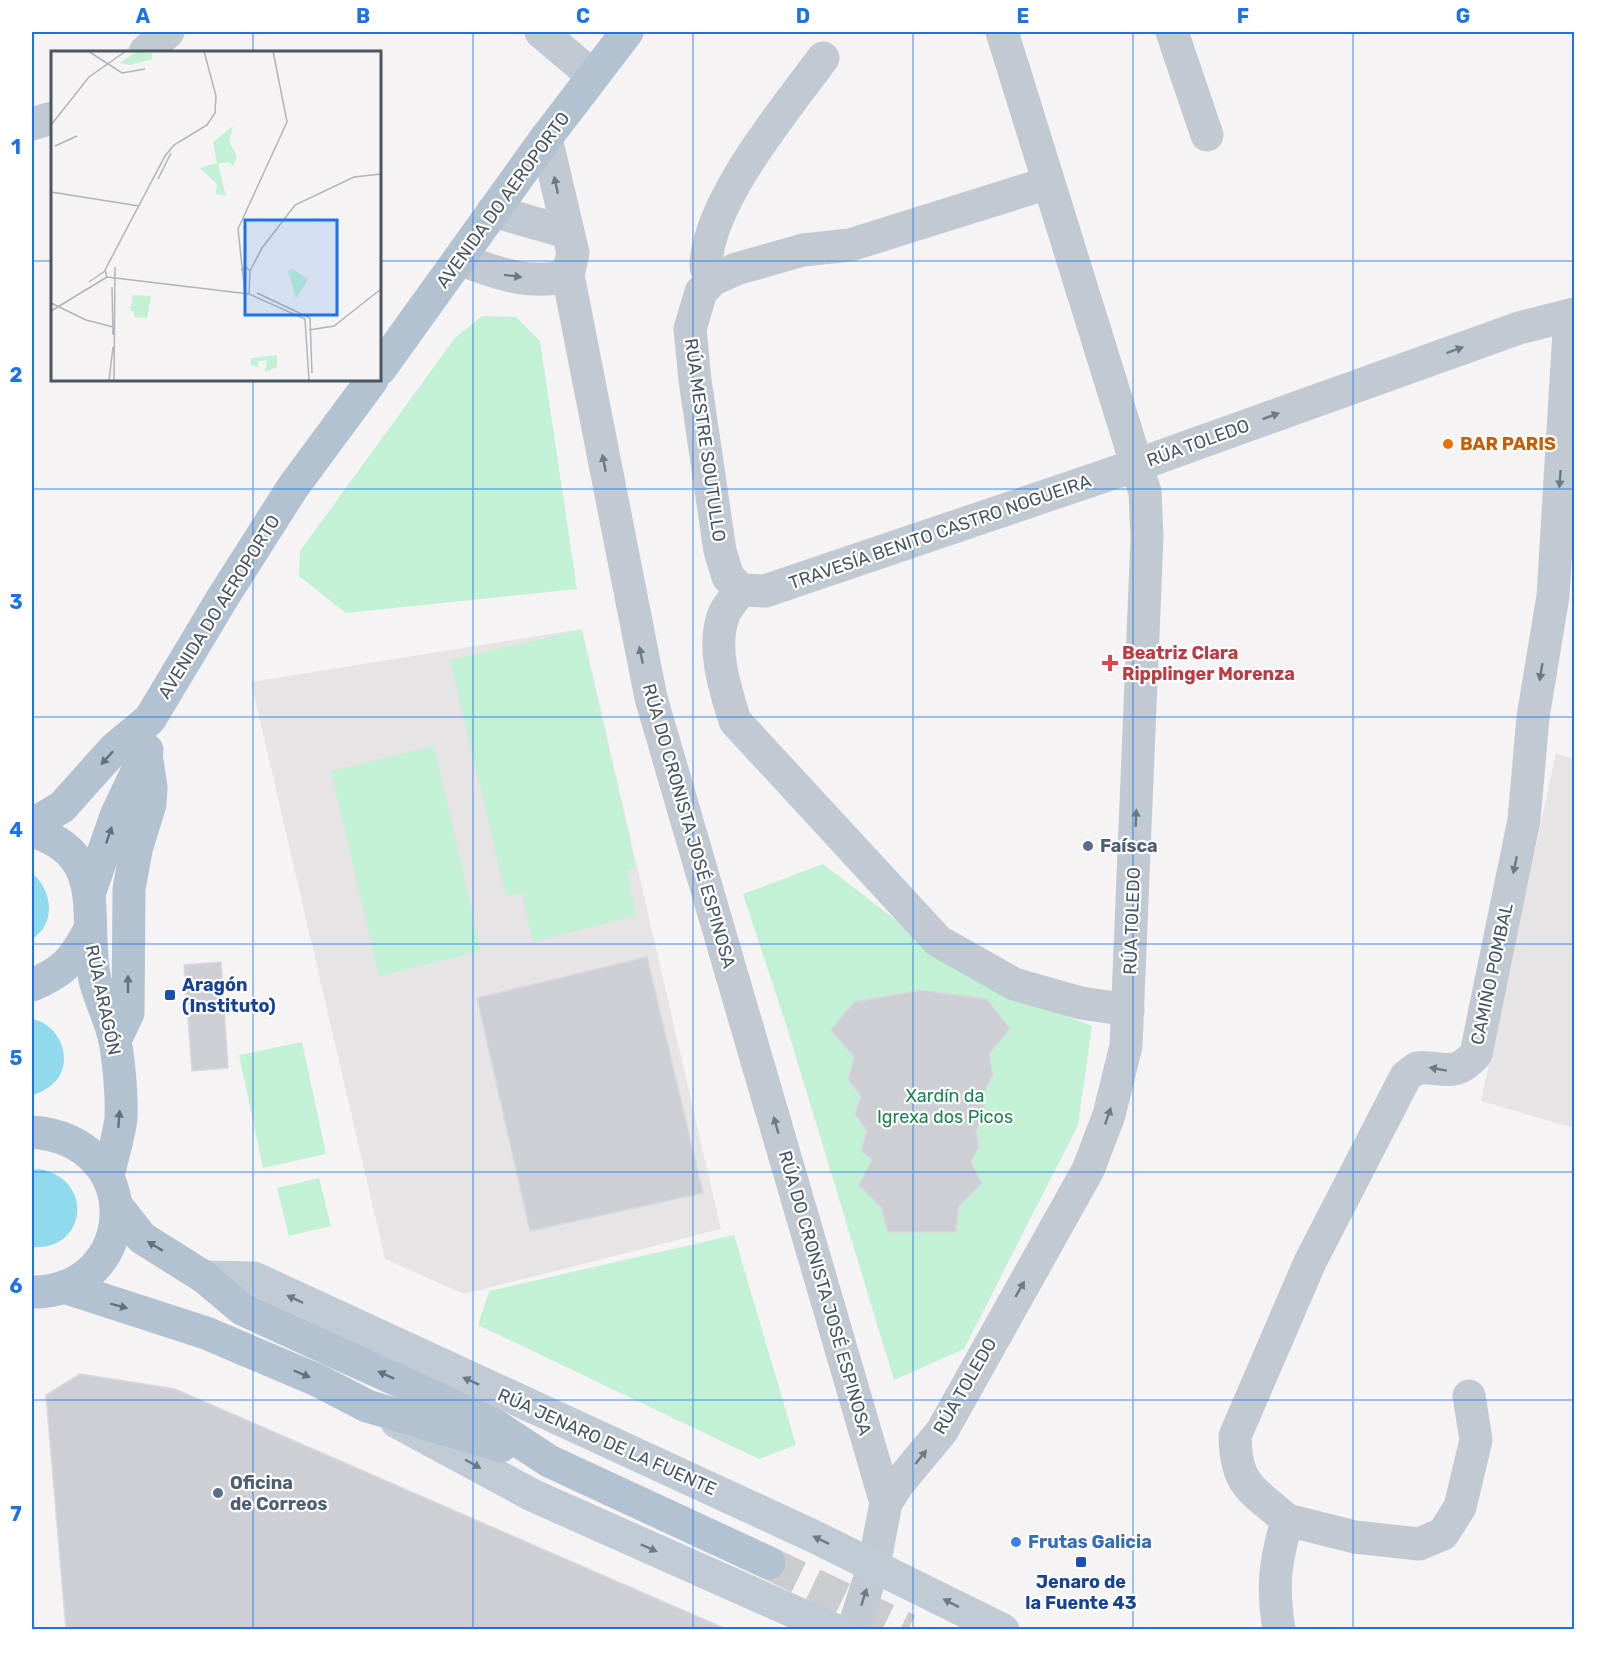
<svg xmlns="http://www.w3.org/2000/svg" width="1606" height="1661" viewBox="0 0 1606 1661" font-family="Rubik,sans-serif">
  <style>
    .education { fill: #e6e4e5 }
    .green { fill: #c3f1d5 }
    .water { fill: #90daee }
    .building { fill: #cdcfd5; stroke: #d7d9de; stroke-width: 1.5 }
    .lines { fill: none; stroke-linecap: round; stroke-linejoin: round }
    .primary-tunnel { stroke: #caccce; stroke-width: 33; stroke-dasharray: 33 16; stroke-linecap: butt }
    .minor { stroke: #c1cad2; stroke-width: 33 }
    .secondary { stroke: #c1cbd6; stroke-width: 33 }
    .primary { stroke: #b3c2d1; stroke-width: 33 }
    .oneway { fill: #6e7983 }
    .oneway2 { fill: #64717d }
    .oneway3 { fill: #6e7984 }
    .grid { fill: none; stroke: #1a73e8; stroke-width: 1.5; stroke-opacity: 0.55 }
    .food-dot { fill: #e8710a; stroke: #fff; stroke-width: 2 }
    .health-dot { fill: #e0444e; stroke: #fff; stroke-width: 2 }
    .service-dot { fill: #5c6f8a; stroke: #fff; stroke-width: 2 }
    .transit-dot { fill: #1a4fb4; stroke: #fff; stroke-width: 2 }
    .shop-dot { fill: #3f7fe0; stroke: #fff; stroke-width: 2 }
    .labels { text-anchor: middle; stroke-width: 4.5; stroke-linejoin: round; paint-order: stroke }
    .street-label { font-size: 18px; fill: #4a5661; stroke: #fff }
    .food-label { font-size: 18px; font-weight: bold; fill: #c56008; stroke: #fff; text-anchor: start }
    .health-label { font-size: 18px; font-weight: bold; fill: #be3a42; stroke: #fff; text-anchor: start }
    .service-label { font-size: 18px; font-weight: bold; fill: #4e5e75; stroke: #fff; text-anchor: start }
    .transit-label { font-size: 18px; font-weight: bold; fill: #164399; stroke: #fff; text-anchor: start }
    .park-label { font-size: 18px; fill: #17864f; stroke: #fff }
    .shop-label { font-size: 18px; font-weight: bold; fill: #366cbe; stroke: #fff; text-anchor: start }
    .inset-road { fill: none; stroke: #b1b4b9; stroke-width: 1.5 }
    .view { fill: #1a73e8; fill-opacity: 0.15; stroke: #1a73e8; stroke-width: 3 }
    .inset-edge { fill: none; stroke: #4a5661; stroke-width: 3 }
    .neatline { fill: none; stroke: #1a73e8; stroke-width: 2 }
    .grid-label { font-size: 20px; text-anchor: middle; font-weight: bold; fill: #1a73e8 }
  </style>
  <rect width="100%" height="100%" fill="#f5f3f3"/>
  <!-- education -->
  <g class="education">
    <path d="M582,629l139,600 -257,65 -79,-35 -134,-577z"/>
    <path d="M1556,753l18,6v369l-93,-27z"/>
  </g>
  <!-- green -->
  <g class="green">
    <path d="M482,316l34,1 24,24 37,248 -231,24 -47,-37 1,-25 155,-213z"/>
    <path d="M582,630l54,238 -9,2 9,46 -103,26 -11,-49 -16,3 -56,-236z"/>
    <path d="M434,746l47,205 -102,25 -48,-205z"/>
    <path d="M823,864l152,117 117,45 -14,99 -114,224 -70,31 -105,-346 -46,-140z"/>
    <path d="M302,1042l24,112 -63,14 -24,-113z"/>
    <path d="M319,1178l12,48 -42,10 -12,-48z"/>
    <path d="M734,1235l62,210 -37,14 -281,-134 11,-34z"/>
  </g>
  <!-- water -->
  <g class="water">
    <path d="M32,873c20,17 25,50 0,66z"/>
    <path d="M32,1019c23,4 39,31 29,54 -6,13 -18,18 -29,23z"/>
    <path d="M39,1169c56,10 48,82 -7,78v-77z"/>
  </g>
  <!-- building -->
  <g class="building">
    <path d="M647,957l56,236 -173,38 -53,-233z"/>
    <path d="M221,962l7,106 -36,3 -8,-106z"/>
    <path d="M921,990l66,9 23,30 -21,25 4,21 -11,21 3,18 -9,17 3,16 -8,15 11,21 -23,23 -3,26h-68l-7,-25 -22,-22 13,-25 -11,-9 6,-20 -12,-17 6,-18 -13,-16 6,-23 -23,-27 23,-28z"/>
    <path d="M80,1374l95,15 551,240h-660l-20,-234z"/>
  </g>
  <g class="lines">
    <!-- primary-tunnel -->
    <path class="primary-tunnel" d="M769,1563l139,67"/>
    <!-- minor -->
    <g class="minor">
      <path d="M541,32l52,44"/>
      <path d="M1172,32l35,103"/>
      <path d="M145,52l23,-20"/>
      <path d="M32,124l20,-6"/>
      <path d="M546,138l27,115 -5,22 83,423 235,805"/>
      <path d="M493,211l73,21"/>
      <path d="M459,259c34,13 73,28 109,16"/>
      <path d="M712,280c-2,-5 -7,-11 -6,-16 3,-64 79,-154 117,-206"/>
      <path d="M741,590l24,1 372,-126 382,-137 55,-14"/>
      <path d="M741,590l-13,-13 -8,-26 -25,-171 -5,-51 11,-37 11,-12 24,-11 67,-19 47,-5 198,-62"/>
      <path d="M741,590c-5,7 -13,15 -17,24 -13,33 1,74 11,107l203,220 76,43 67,19 47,7"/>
      <path d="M1287,1520l68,17 64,7 24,-10 17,-27 16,-67 -7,-44"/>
      <path d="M853,1630l21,-65 12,-62 12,-19 44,-53 146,-261 21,-55 17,-69 21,-509 -2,-45 -143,-460"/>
      <path d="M1279,1630c-7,-45 -4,-67 8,-110 -35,-31 -51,-33 -52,-84l75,-174 96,-186 11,-8c29,-2 36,11 59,-14l48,-234 9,-103 20,-121 17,-281"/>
    </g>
    <!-- secondary -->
    <g class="secondary">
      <path d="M204,1277l50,1 559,258 190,94"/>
      <path d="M397,1422l135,73 303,135"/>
    </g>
    <!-- primary -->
    <g class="primary">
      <path d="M380,369l166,-231 81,-106"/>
      <path d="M32,825l30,-18 52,-58 36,-30 73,-122 70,-110 79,-107"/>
      <path d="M32,831c79,24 50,88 63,149 5,20 16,40 20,61 4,21 7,56 6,77 -2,19 -9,39 -13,58"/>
      <path d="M90,891l26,-75 31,-66"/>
      <path d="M32,985c31,-13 41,-24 57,-54"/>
      <path d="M115,1040l13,-27 1,-124 7,-39 14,-46 1,-17 -5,-33"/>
      <path d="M32,1132c117,9 107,160 0,160"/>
      <path d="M116,1205l26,33 62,39 38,32 251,115 56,37 220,102"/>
      <path d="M64,1287l142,46 113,48 48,25 134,40"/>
    </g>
  </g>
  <!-- one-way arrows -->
  <defs><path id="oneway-solid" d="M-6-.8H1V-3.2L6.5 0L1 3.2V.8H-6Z" transform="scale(1.5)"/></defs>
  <g class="oneway">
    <use href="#oneway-solid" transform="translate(556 185) rotate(-102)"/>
    <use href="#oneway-solid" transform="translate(513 276) rotate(7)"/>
    <use href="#oneway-solid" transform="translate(1455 350) rotate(-20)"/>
    <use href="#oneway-solid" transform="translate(1271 416) rotate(-20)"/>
    <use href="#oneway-solid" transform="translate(604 463) rotate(-101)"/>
    <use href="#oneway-solid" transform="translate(1560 479) rotate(94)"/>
    <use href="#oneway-solid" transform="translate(641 655) rotate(-102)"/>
    <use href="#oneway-solid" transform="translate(1541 672) rotate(99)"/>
    <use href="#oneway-solid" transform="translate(1136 818) rotate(-88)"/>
    <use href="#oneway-solid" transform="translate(1515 865) rotate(102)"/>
    <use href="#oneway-solid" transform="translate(1438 1069) rotate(-170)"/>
    <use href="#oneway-solid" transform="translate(1108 1116) rotate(-71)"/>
    <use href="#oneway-solid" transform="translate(776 1125) rotate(-106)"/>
    <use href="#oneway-solid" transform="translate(1020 1289) rotate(-60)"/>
    <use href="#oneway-solid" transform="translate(921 1457) rotate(-51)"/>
    <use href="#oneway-solid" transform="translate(864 1597) rotate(-72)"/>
  </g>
  <g class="oneway2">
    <use href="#oneway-solid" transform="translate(107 758) rotate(132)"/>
    <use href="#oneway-solid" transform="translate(109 835) rotate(-71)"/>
    <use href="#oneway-solid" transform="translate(128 984) rotate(-90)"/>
    <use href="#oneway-solid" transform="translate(119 1119) rotate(-85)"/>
    <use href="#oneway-solid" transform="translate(155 1246) rotate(-149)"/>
    <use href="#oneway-solid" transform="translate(119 1306) rotate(15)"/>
    <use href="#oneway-solid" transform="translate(302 1374) rotate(23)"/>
    <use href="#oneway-solid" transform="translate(386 1375) rotate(-156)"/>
  </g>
  <g class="oneway3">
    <use href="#oneway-solid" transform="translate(295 1299) rotate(-155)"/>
    <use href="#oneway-solid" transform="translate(471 1381) rotate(-156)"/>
    <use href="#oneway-solid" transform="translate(473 1464) rotate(29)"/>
    <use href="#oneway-solid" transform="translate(821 1540) rotate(-154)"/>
    <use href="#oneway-solid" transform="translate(649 1548) rotate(24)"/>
    <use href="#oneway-solid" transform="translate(951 1603) rotate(-153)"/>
  </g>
  <!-- grid -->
  <path class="grid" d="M253,32v20M473,32v1598M693,32v1598M913,32v1598M1133,32v1598M1353,32v1598M32,261h20M380,261h1194M253,380v1250M32,489h1542M32,717h1542M32,944h1542M32,1172h1542M32,1400h1542"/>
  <!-- markers -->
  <circle class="food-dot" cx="1448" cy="444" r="6"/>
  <path class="health-dot" d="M1107 654h6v6h6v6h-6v6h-6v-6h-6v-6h6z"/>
  <g class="service-dot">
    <circle cx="1088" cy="846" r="6"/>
    <circle cx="218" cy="1493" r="6"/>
  </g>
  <g class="transit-dot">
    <rect x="164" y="989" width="12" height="12" rx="3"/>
    <rect x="1075" y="1556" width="12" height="12" rx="3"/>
  </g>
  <circle class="shop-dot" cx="1016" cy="1542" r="6"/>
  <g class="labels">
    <!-- street labels -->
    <g class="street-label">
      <text transform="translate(503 200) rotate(-54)" y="6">AVENIDA DO AEROPORTO</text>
      <text transform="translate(705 440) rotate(82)" y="6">RÚA MESTRE SOUTULLO</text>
      <text transform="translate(1198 443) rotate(-20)" y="6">RÚA TOLEDO</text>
      <text transform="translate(940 532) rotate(-19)" y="6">TRAVESÍA BENITO CASTRO NOGUEIRA</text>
      <text transform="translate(219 607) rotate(-58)" y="6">AVENIDA DO AEROPORTO</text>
      <text transform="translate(689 826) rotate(74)" y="6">RÚA DO CRONISTA JOSÉ ESPINOSA</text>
      <text transform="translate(1132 921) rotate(-88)" y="6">RÚA TOLEDO</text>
      <text transform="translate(1492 974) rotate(-78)" y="6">CAMIÑO POMBAL</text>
      <text transform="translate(103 1000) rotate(78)" y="6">RÚA ARAGÓN</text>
      <text transform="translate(825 1293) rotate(74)" y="6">RÚA DO CRONISTA JOSÉ ESPINOSA</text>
      <text transform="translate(965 1386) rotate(-60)" y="6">RÚA TOLEDO</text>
      <text transform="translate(607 1442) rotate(24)" y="6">RÚA JENARO DE LA FUENTE</text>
    </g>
    <!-- food labels -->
    <g class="food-label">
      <text x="1460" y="450">BAR PARIS</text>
    </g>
    <!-- health labels -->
    <g class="health-label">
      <text x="1122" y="659">Beatriz Clara<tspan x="1122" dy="21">Ripplinger Morenza</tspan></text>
    </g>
    <!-- service labels -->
    <g class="service-label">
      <text x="1100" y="852">Faísca</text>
      <text x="230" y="1489">Oficina<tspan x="230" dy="21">de Correos</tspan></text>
    </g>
    <!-- transit labels -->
    <g class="transit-label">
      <text x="182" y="991">Aragón<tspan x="182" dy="21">(Instituto)</tspan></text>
      <text x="1081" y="1588" text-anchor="middle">Jenaro de<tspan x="1081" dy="21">la Fuente 43</tspan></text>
    </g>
    <!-- park labels -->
    <g class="park-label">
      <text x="945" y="1102">Xardín da<tspan x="945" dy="21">Igrexa dos Picos</tspan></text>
    </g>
    <!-- shop labels -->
    <g class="shop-label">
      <text x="1028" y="1548">Frutas Galicia</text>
    </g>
  </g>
  <!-- overview -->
  <g transform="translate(51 51)">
    <rect width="330" height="330" fill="#f5f3f3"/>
    <path d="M86,0h14l2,8 -23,6 -10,-2zM182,75l-4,15 8,16 -4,9 -5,-4 -10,2 8,32 -10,-2 1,-10 -17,-16 17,-5 -4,-21zM241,218l16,10 -12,20 -8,-28zM82,244l18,1 -4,22 -13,-1v-6h-4zM226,304v12l-12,5 2,-12 -9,1v6l-7,-2v-7z" fill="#c3f1d5"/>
    <path class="inset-road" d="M37,0l34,22 23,-4M0,74l38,-48 37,-26M4,95l22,-10M107,128l13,-26M0,141l88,14M190,219l5,-3 4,4 -1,23M199,220l12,-23 33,-43 59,-28 27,-3M56,226l142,17 56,25 4,62M56,226l-2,-7 60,-114 9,-11 33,-20 8,-12 1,-17 -12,-45M38,231l16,-11M61,236l1,48M206,242l53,25 2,55M194,243l-7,-65 49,-107 -14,-71M0,252l35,17 27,7M0,260l56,-34M258,279l25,-4 47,-37M58,330l4,-34M63,330l1,-114"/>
    <path class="view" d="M194,169h92v95h-92z"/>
    <rect width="330" height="330" class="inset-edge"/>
  </g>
  <!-- border -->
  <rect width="1606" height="1661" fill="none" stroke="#ffffff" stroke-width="66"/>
  <rect x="33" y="33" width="1540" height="1595" class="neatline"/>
  <g class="grid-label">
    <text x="143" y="23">A</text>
    <text x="363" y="23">B</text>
    <text x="583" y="23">C</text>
    <text x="803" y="23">D</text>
    <text x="1023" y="23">E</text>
    <text x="1243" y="23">F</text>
    <text x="1463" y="23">G</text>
    <text x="16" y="154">1</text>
    <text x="16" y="382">2</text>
    <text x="16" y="609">3</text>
    <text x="16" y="837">4</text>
    <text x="16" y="1065">5</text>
    <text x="16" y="1293">6</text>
    <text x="16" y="1521">7</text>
  </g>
</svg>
